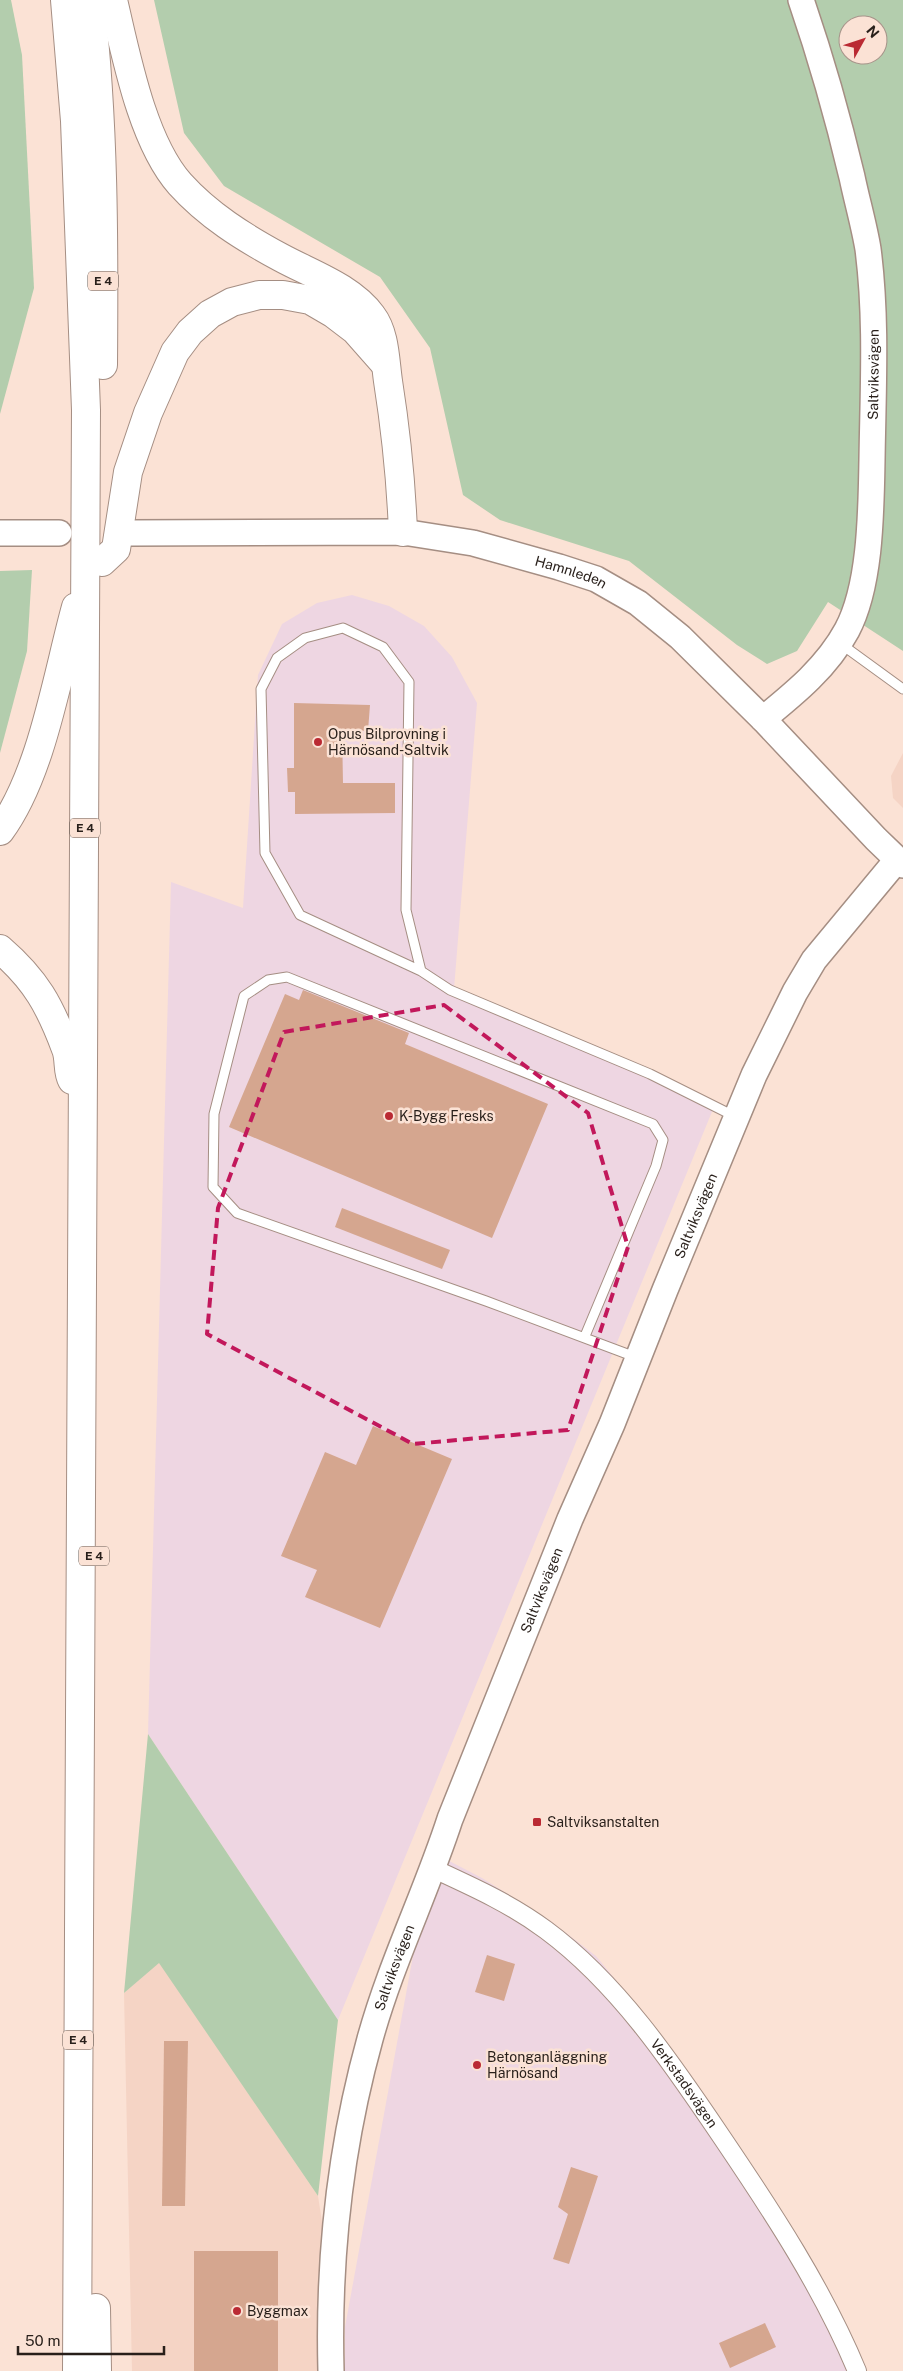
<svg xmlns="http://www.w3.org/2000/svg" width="903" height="2371" viewBox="0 0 903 2371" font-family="'Public Sans',sans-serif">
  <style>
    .built { fill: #f5d4c5 }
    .industrial { fill: #eed6e2 }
    .green { fill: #b3cdad; fill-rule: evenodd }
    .building { fill: #d5a68f }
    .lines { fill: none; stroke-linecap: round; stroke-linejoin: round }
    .lane-casing { stroke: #a58e83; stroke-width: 11 }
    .street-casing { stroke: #a58e83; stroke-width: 20 }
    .secondary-casing { stroke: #a58e83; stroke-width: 28 }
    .highway-casing { stroke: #a58e83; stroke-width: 30 }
    .lane { stroke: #fff; stroke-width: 9 }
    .street { stroke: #fff; stroke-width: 18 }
    .secondary { stroke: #fff; stroke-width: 25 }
    .highway { stroke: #fff; stroke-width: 28 }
    .marked { fill: none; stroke: #c2185b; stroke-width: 4; stroke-dasharray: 10 6; stroke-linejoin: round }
    .poi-dot { fill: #ba2a33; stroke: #fbe2d5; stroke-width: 2 }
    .labels { text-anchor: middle; stroke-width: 5; stroke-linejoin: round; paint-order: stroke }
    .shield { fill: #fbe2d5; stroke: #675a52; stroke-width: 1 }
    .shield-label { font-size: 12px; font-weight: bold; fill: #281f1a }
    .street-label { font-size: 14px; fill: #281f1a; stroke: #fbe2d5 }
    .poi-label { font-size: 14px; fill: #281f1a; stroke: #fbe2d5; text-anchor: start }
  </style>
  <rect width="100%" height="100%" fill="#fbe2d5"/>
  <!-- built -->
  <g class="built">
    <path d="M903,753v55l-10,-10 -2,-22z"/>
    <path d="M159,1962l159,234 7,45 -5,130h-188l-8,-378z"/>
  </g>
  <!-- industrial -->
  <g class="industrial">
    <path d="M352,595l37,11 35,20 28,31 25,46 -23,286 262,113 -378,918 -190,-286 23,-852 72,26 15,-233 24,-51 35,-21z"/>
    <path d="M432,1852l50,26 67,42 47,36 37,45 65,93 164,277h-517v-44z"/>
  </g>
  <!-- green -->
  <g class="green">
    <path d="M0,0h11l11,55 12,233 -34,126z"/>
    <path d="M154,0h749v651l-75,-49 -31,49 -30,13 -30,-19 -108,-84 -129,-41 -37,-25 -33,-147 -50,-71 -156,-91 -40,-53zM848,25h30v30h-30z"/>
    <path d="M32,570l-5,81 -27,102v-182z"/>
    <path d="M148,1734l190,286 -20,176 -159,-233 -35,30z"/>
  </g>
  <!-- building -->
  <g class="building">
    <path d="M294,703l76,2 -2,26 -26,-1 1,53h52v30l-100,1v-22h-7l-1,-24h7z"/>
    <path d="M303,990l106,43 -4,11 143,60 -56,134 -263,-111 56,-133 14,6z"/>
    <path d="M342,1208l108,42 -8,19 -107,-42z"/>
    <path d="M373,1426l79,33 -72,169 -75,-31 12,-27 -36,-14 44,-104 31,13z"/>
    <path d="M487,1955l28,9 -11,37 -29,-9z"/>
    <path d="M164,2041h24l-3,165h-23z"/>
    <path d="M571,2167l27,9 -29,88 -16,-5 15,-45 -10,-7z"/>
    <rect x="194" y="2251" width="84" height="120"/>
    <path d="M765,2323l11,24 -46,21 -11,-25z"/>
  </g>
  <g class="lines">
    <defs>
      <g id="lane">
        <path d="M841,644l62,45"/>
        <path d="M421,971l-15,-61 3,-228 -26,-35 -40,-19 -38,10 -28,20 -16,31 4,164 35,62 121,56 29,19 200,84 86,43"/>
        <path d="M585,1336l71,-170 7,-26 -10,-16 -366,-147 -19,3 -24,16 -30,118 -1,73 24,26 249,88 152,57"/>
      </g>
      <g id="street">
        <path id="s1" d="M434,1869c39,18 77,35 112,61 73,54 127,135 177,209 50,74 100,150 134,232"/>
      </g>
      <g id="secondary">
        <path d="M0,533h59"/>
        <path id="s2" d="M130,533l273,-1 70,11 86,24 37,12 42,24 42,34 83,82 113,120 27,26"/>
        <path id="s3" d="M763,719c32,-26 64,-52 84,-89 24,-45 24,-120 25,-170 1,-70 5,-142 -4,-211 -4,-24 -11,-48 -16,-72 -14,-59 -31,-119 -51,-177"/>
        <path id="s4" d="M331,2371c-3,-112 9,-224 39,-332 21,-76 56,-146 80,-220l120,-300 42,-95 53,-134 89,-215 41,-83 19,-32 83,-100"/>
      </g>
      <g id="highway">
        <path d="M65,0l10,121 11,289 -9,1961"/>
        <path d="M90,0c14,121 14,243 13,365"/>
        <path d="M113,0c13,55 29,141 67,184 28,31 63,53 100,73 31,17 71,30 92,59 13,17 13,44 16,65 8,51 13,100 15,151"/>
        <path d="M102,562l14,-13 12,-77 20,-59 27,-61 15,-20 20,-18 22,-12 27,-7h24l27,5 24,14 21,16 30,34"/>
        <path d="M0,831c42,-57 57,-155 76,-224"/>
        <path d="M0,949c36,31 50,57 66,100 4,10 1,22 6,31"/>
        <path d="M96,2308l1,63"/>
      </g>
    </defs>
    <!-- lane casing -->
    <use href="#lane" class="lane-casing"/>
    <!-- street casing -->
    <use href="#street" class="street-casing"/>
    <!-- secondary casing -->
    <use href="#secondary" class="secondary-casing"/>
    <!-- highway casing -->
    <use href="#highway" class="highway-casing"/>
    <!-- lane -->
    <use href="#lane" class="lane"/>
    <!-- street -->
    <use href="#street" class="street"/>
    <!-- secondary -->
    <use href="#secondary" class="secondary"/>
    <!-- highway -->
    <use href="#highway" class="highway"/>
  </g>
  <!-- marked area -->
  <path class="marked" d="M444,1005l144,108 40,134 -60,183 -155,14 -206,-110 11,-126 66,-176z"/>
  <!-- markers -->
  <g class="poi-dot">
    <circle cx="318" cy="742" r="5"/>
    <circle cx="389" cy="1116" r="5"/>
    <rect x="532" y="1817" width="10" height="10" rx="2.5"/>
    <circle cx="477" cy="2065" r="5"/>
    <circle cx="237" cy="2311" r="5"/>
  </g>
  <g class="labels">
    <!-- shield labels -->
    <g class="shield">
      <rect x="88" y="271.5" width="30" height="19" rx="4"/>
      <rect x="70" y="818.5" width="30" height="19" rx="4"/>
      <rect x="79" y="1546.5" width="30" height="19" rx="4"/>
      <rect x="63" y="2030.5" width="30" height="19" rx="4"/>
    </g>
    <g class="shield-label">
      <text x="103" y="285">E 4</text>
      <text x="85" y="832">E 4</text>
      <text x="94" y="1560">E 4</text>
      <text x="78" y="2044">E 4</text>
    </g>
    <!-- street labels -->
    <g class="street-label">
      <text dy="5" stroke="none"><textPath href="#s3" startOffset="382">Saltviksvägen</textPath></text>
      <text dy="5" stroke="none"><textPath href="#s2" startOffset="446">Hamnleden</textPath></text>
      <text dy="5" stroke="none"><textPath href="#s4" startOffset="1221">Saltviksvägen</textPath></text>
      <text dy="5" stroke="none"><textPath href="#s4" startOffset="816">Saltviksvägen</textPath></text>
      <text dy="5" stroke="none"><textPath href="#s4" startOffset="411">Saltviksvägen</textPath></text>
      <text dy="5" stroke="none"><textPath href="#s1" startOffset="335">Verkstadsvägen</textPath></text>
    </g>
    <!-- poi labels -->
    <g class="poi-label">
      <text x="328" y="739">Opus Bilprovning i<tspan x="328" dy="16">Härnösand-Saltvik</tspan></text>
      <text x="399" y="1121">K-Bygg Fresks</text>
      <text x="547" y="1827">Saltviksanstalten</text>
      <text x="487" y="2062">Betonganläggning<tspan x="487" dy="16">Härnösand</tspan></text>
      <text x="247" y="2316">Byggmax</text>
    </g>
  </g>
  <!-- north arrow -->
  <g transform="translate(863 40) rotate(50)"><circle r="24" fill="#fbe2d5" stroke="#a7948a"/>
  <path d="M0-4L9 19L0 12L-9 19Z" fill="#ba2a33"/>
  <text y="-8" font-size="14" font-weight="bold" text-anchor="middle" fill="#281f1a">N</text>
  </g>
  <!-- scale -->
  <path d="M18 2346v8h146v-8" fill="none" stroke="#281f1a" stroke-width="2.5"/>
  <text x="25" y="2346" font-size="15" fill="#281f1a" stroke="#fbe2d5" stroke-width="4" paint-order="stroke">50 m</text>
</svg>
